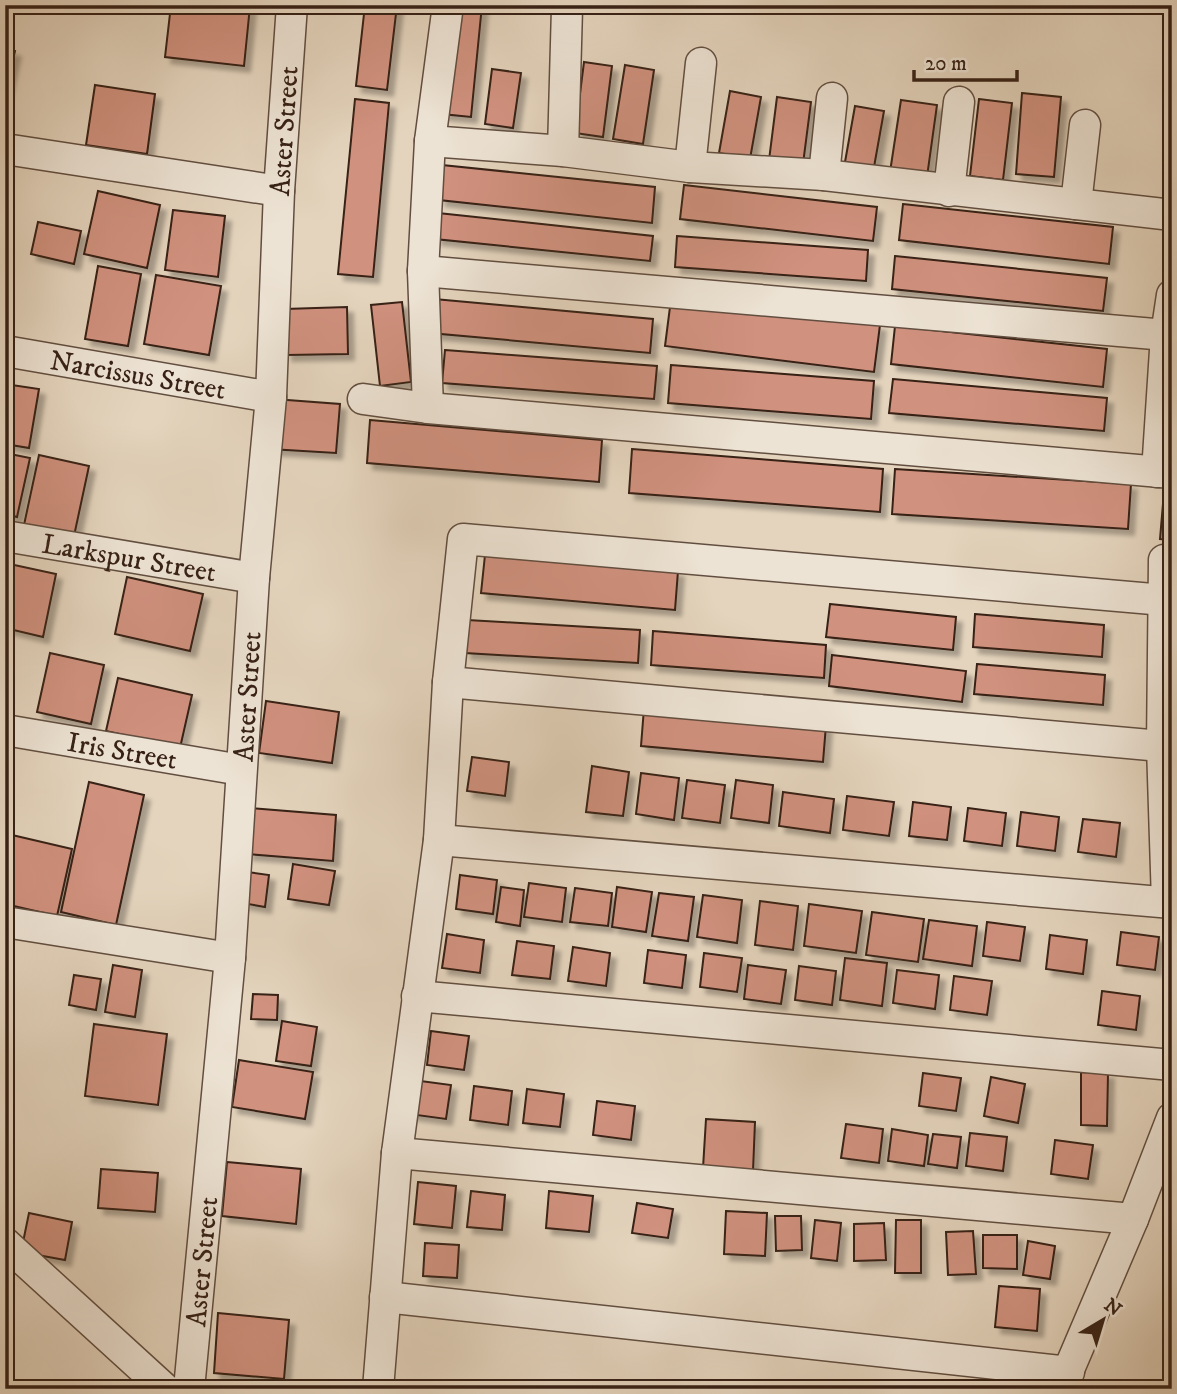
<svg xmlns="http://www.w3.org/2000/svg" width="1177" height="1394" viewBox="0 0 1177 1394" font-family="'IM FELL DW Pica',serif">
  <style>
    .building { fill: #d0917e; stroke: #372116; stroke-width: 2; filter: url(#shadow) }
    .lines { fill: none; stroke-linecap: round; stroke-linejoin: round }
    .street-casing { stroke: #624e40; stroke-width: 33 }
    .street { stroke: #ede3d4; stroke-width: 30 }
    .labels { text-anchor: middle; stroke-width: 7; stroke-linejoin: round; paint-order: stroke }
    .street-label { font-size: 28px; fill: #372116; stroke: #ede3d4 }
  </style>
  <defs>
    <filter id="shadow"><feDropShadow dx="6" dy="6" stdDeviation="2" flood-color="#0004"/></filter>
  </defs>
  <rect width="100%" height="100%" fill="#e4d4bd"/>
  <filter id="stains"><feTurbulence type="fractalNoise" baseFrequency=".00286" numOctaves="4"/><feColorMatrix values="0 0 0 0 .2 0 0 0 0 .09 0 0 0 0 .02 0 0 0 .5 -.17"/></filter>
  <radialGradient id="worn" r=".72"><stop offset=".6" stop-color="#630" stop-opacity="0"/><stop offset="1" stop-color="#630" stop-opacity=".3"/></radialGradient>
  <!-- building -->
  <g class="building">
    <path d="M171,5l79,1 -6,60 -79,-9z"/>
    <path d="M365,5h32l-10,85 -31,-4z"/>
    <path d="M453,5h29l-11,112 -29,-3z"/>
    <path d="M5,49l10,2 -10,43z"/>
    <path d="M584,62l28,4 -9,71 -28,-4z"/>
    <path d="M625,65l29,5 -11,74 -30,-5z"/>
    <path d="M492,69l29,4 -8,55 -28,-4z"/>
    <path d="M95,85l60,9 -8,60 -61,-9z"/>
    <path d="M730,91l31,6 -11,62 -31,-6z"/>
    <path d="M1022,93l39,4 -7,80 -38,-3z"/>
    <path d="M777,97l34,5 -8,62 -34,-4z"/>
    <path d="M355,99l34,4 -16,174 -35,-3z"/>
    <path d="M979,99l33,4 -9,77 -33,-4z"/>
    <path d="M901,100l36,5 -10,72 -37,-5z"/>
    <path d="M855,106l29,5 -10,56 -29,-5z"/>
    <path d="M442,165l213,22 -3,36 -213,-23z"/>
    <path d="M684,185l193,22 -4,34 -193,-22z"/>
    <path d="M98,191l62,14 -13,63 -63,-14z"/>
    <path d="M903,204l210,23 -4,37 -210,-24z"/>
    <path d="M173,210l52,6 -7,61 -53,-7z"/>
    <path d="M438,213l215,23 -3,25 -215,-22z"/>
    <path d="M38,222l43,9 -7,33 -43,-10z"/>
    <path d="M677,236l191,14 -2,31 -191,-14z"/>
    <path d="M895,256l212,22 -4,33 -211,-22z"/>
    <path d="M98,266l43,8 -13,72 -43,-7z"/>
    <path d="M156,275l65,11 -12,69 -65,-11z"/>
    <path d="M434,299l219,20 -3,34 -220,-20z"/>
    <path d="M671,299l209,26 -6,47 -209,-26z"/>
    <path d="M402,302l9,80 -31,4 -9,-81z"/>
    <path d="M347,307l1,47 -62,1 -1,-46z"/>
    <path d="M895,326l212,23 -4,38 -212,-23z"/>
    <path d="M445,350l212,16 -3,33 -212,-16z"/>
    <path d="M671,365l203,16 -3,38 -203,-16z"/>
    <path d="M893,379l214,19 -3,33 -215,-18z"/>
    <path d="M5,384l34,5 -10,59 -24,-4z"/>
    <path d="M274,399l66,5 -4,49 -66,-4z"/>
    <path d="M370,420l232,20 -3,42 -232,-19z"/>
    <path d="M632,449l251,20 -3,43 -251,-19z"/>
    <path d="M5,453l25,5 -13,59 -12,-3z"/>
    <path d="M39,455l50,11 -15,70 -50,-11z"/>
    <path d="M895,469l236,15 -3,45 -236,-15z"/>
    <path d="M1164,492h8v48l-12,-1z"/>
    <path d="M485,555l193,16 -3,39 -194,-17z"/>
    <path d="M5,563l51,11 -13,63 -38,-9z"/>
    <path d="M127,577l76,17 -13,57 -75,-17z"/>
    <path d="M830,604l126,13 -3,33 -127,-13z"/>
    <path d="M975,614l129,11 -2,32 -129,-10z"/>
    <path d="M467,620l173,10 -2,33 -173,-10z"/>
    <path d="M653,631l173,14 -2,33 -173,-13z"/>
    <path d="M50,653l54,12 -13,59 -54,-12z"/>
    <path d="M832,655l134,16 -4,31 -133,-16z"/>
    <path d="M977,664l128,11 -2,30 -129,-11z"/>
    <path d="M118,678l74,17 -12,53 -74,-17z"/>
    <path d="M266,701l73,11 -7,51 -73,-10z"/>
    <path d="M644,708l182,17 -3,37 -182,-16z"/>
    <path d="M472,757l37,5 -4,34 -38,-5z"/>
    <path d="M592,766l37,6 -6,44 -37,-4z"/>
    <path d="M641,773l38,5 -5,42 -38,-6z"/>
    <path d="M687,780l38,5 -5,38 -38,-5z"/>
    <path d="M736,780l37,5 -4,38 -38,-5z"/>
    <path d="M89,782l55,13 -28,130 -55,-13z"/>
    <path d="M783,792l51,7 -4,34 -51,-7z"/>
    <path d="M847,796l47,6 -5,34 -46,-6z"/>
    <path d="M913,802l38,5 -4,33 -38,-4z"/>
    <path d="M250,808l86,7 -3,46 -86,-7z"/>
    <path d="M968,808l38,5 -4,33 -38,-5z"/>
    <path d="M1021,812l38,5 -4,34 -38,-5z"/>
    <path d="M1083,819l37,4 -4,34 -38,-5z"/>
    <path d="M12,835l60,14 -15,67 -52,-12v-39z"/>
    <path d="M293,864l42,7 -6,34 -41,-6z"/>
    <path d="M247,872l22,3 -4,32 -23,-4z"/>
    <path d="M460,875l37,5 -4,34 -37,-5z"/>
    <path d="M529,883l37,5 -4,34 -38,-5z"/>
    <path d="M501,887l23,3 -4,36 -24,-4z"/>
    <path d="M617,887l35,5 -6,40 -34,-5z"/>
    <path d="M575,888l37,5 -4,33 -38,-4z"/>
    <path d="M659,893l35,4 -6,44 -36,-5z"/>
    <path d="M703,895l39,5 -5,43 -40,-6z"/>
    <path d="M760,901l38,5 -5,44 -38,-5z"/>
    <path d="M809,904l53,7 -6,42 -52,-7z"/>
    <path d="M872,912l52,7 -6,43 -52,-7z"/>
    <path d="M929,920l48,6 -5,40 -49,-7z"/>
    <path d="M987,922l38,5 -5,34 -37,-5z"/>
    <path d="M1121,932l38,5 -4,33 -38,-5z"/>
    <path d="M447,934l37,6 -4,33 -38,-5z"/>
    <path d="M1050,935l37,5 -4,34 -37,-5z"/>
    <path d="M517,941l37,5 -4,33 -38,-4z"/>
    <path d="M573,947l37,6 -4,33 -38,-5z"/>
    <path d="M648,950l38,5 -4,33 -38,-5z"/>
    <path d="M704,953l38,5 -5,34 -37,-5z"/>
    <path d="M845,958l42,5 -5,43 -42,-6z"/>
    <path d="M113,965l29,5 -7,47 -30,-5z"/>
    <path d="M748,965l38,5 -5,34 -37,-5z"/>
    <path d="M799,966l37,5 -4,34 -37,-5z"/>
    <path d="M897,970l42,5 -4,34 -42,-6z"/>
    <path d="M74,975l27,4 -5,31 -27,-5z"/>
    <path d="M954,976l38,5 -5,34 -37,-5z"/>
    <path d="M1102,991l38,5 -4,34 -38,-5z"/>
    <path d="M253,994l25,1 -1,25 -26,-1z"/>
    <path d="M282,1021l35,6 -6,39 -35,-5z"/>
    <path d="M94,1024l73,10 -9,71 -73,-9z"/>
    <path d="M431,1031l38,5 -5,34 -37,-5z"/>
    <path d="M239,1060l74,12 -8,47 -73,-12z"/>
    <path d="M1081,1072l27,1 -1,53 -26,-1z"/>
    <path d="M923,1073l38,5 -5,33 -37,-5z"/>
    <path d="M991,1077l34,7 -7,39 -34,-7z"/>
    <path d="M413,1080l38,5 -5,34 -37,-5z"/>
    <path d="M474,1086l38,5 -4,34 -38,-5z"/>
    <path d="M527,1089l37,5 -4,33 -37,-4z"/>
    <path d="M597,1101l38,5 -4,34 -38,-5z"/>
    <path d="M706,1119l49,3 -2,49 -50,-3z"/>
    <path d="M846,1124l37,5 -4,34 -38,-5z"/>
    <path d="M892,1129l36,6 -4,31 -36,-5z"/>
    <path d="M970,1133l37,4 -4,34 -37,-5z"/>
    <path d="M933,1134l28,3 -4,31 -29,-4z"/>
    <path d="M1055,1140l38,5 -5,34 -37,-5z"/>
    <path d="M227,1162l74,7 -5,55 -74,-8z"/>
    <path d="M101,1169l57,4 -3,39 -57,-4z"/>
    <path d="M418,1182l38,4 -4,42 -38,-4z"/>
    <path d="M471,1191l34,4 -3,35 -35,-3z"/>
    <path d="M549,1191l44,5 -4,36 -43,-4z"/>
    <path d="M637,1203l36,6 -5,29 -36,-5z"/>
    <path d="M726,1211l41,2 -2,43 -41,-2z"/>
    <path d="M29,1213l43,9 -7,38 -44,-8z"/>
    <path d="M775,1216h26l1,34 -26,1z"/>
    <path d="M815,1220l26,3 -4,38 -26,-3z"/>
    <path d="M896,1220h25v53h-26z"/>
    <path d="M884,1223l2,37 -32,1v-37z"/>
    <path d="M973,1231l3,43 -28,1 -2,-43z"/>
    <path d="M983,1235h34v34l-34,-1z"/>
    <path d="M1028,1241l27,5 -5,33 -27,-4z"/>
    <path d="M425,1243l34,2 -2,33 -34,-2z"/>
    <path d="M999,1286l41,3 -3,42 -42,-4z"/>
    <path d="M218,1313l71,7 -5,59 -70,-6z"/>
  </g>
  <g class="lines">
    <defs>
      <g id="street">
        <path d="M430,141l133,10 127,16 134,8 348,40"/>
        <path d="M5,149l274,42"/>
        <path d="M563,151l4,-143 -3,-3"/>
        <path d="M690,167l11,-104"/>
        <path d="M824,175l8,-77"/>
        <path d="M949,191l10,-89"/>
        <path d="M1076,204l9,-79"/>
        <path d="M423,271l743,64"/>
        <path id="s1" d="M5,351l266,46"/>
        <path d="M363,399l65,9 744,65"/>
        <path d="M428,408l-5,-137 7,-130 18,-136"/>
        <path d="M1157,472l9,-137 6,-40"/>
        <path id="s2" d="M5,536l249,42"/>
        <path d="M1164,560l-2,186 5,156"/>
        <path d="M448,682l724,65"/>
        <path id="s3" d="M5,730l236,40"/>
        <path d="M439,840l733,63"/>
        <path d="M5,922l225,36"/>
        <path d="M417,996l755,69"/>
        <path d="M397,1153l736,66"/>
        <path d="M5,1243l160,146"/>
        <path d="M385,1297l684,75"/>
        <path d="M1061,1388l72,-169 39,-101"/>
        <path id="s4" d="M189,1389l41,-431 24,-380 17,-181 8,-206 13,-186"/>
        <path d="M378,1389l19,-236 42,-313 9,-158 15,-143 701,61"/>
      </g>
    </defs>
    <!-- street casing -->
    <use href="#street" class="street-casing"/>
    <!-- street -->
    <use href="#street" class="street"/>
  </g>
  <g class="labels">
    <!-- street labels -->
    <g class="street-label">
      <text dy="10" stroke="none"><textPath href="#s4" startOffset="1262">Aster Street</textPath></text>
      <text dy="10" stroke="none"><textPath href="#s1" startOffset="135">Narcissus Street</textPath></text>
      <text dy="10" stroke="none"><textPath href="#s2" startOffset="126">Larkspur Street</textPath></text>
      <text dy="10" stroke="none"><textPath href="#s4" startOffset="695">Aster Street</textPath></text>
      <text dy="10" stroke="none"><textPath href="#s3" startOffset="119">Iris Street</textPath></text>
      <text dy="10" stroke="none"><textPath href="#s4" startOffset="128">Aster Street</textPath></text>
    </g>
  </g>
  <!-- margin -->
  <rect width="1177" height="1394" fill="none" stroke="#e4d4bd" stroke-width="28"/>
  <rect x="7" y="7" width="1163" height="1380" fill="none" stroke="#372116" stroke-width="3.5"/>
  <rect x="14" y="14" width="1149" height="1366" fill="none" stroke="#372116" stroke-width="2"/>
  <!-- north arrow -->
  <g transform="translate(1103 1320) rotate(38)" stroke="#ede3d4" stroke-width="5" paint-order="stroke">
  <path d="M0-5L12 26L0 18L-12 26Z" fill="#372116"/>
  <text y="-10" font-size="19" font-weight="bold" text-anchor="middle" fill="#372116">N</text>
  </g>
  <!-- scale -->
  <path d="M914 70v10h103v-10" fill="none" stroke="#372116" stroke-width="3.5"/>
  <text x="925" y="70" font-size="21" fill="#372116" stroke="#ede3d4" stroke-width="5" paint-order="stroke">20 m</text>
  <rect width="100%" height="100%" filter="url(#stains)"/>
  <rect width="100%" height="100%" fill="url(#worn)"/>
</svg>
